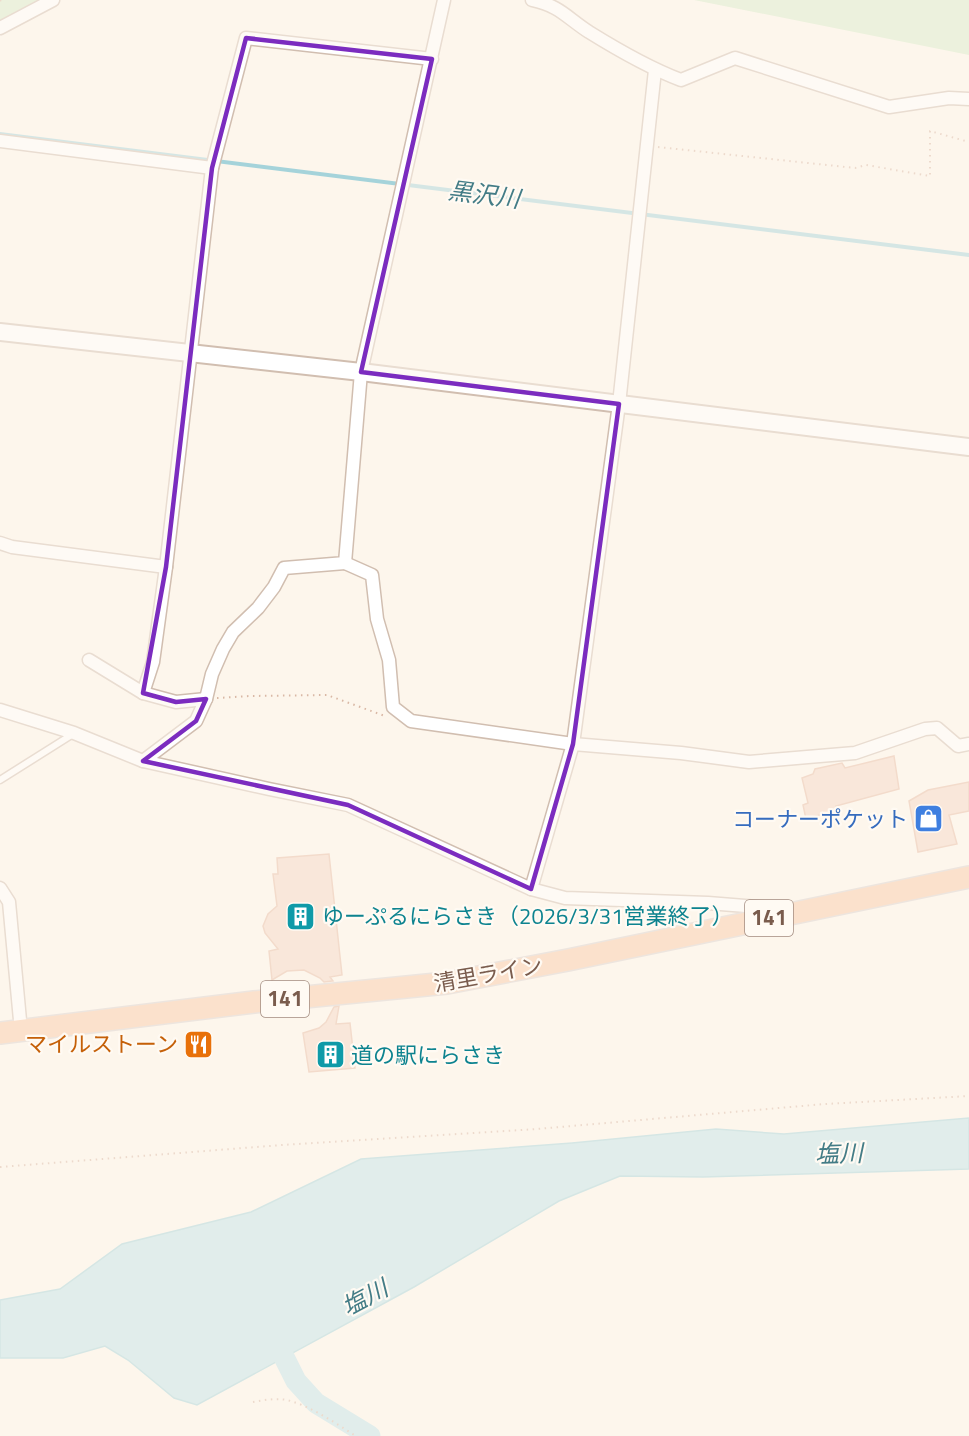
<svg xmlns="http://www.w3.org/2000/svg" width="969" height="1436" viewBox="0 0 969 1436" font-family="'Titillium Web','Noto Sans JP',sans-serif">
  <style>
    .green { fill: #d8ecc9 }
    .water { fill: #bfe3e8; stroke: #a5d3da; stroke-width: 1.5 }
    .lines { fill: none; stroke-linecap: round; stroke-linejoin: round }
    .stream { stroke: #a5d3da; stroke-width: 4 }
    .river { stroke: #bfe3e8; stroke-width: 21 }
    .building { fill: #f3d5c3; stroke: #e6bba3; stroke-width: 1.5 }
    .service-casing { stroke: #d1beb0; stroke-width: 9 }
    .minor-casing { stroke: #d1beb0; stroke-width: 15 }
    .tertiary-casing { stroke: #d1beb0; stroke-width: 20 }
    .trunk-casing { stroke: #dad1cd; stroke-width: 24 }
    .path { stroke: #d9b8a5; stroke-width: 2; stroke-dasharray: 1.5 4.5; stroke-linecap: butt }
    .service { stroke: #fff; stroke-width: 6 }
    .minor { stroke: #fff; stroke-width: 12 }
    .tertiary { stroke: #fff; stroke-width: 16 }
    .trunk { stroke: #f9c8a4; stroke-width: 21 }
    .marked { fill: none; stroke: #7b2cbf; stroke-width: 4.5; stroke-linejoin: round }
    .labels { text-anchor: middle; stroke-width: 4.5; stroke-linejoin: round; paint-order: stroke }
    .shield { fill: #fffaf3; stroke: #a28b7f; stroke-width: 1.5 }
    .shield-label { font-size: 21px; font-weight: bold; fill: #7a5c4d }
    .shop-label { font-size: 22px; fill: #366cbe; stroke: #fffaf3; text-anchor: end }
    .culture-label { font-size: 22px; fill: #0d838f; stroke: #fffaf3; text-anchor: start }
    .street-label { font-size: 22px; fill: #7a5c4d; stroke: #fffaf3 }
    .food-label { font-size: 22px; fill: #c56008; stroke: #fffaf3; text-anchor: end }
    .water-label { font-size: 24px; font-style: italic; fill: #437c86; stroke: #fffaf3 }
  </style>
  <rect width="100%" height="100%" fill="#fdf6ec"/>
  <!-- green -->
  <g class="green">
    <path d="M0,0h47l-47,30z"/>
    <path d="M694,0h275v55z"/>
  </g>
  <!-- water -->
  <path class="water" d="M969,1118v51l-266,8 -83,-1 -61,25 -145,86 -217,118 -23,-7 -46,-38 -23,-14 -42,12h-63v-58l60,-11 62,-45 129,-32 110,-53 211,-16 144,-14 68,5z"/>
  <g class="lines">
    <!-- stream -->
    <path class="stream" d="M0,134l969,121"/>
    <!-- river -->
    <path class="river" d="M274,1337l22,44 20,22 54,33"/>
  </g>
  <!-- building -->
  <g class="building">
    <path d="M894,756l5,33 -63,17 1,4 -31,9 -3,-14 5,-2 -6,-25 11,-4 2,-5 27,-6 3,5z"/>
    <path d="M969,782v29l-20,4 8,29 -39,8 -9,-51 19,-11z"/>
    <path d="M329,854l13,121 -12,2 3,4 -9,1 -4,-4 -16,-8 -17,1 -15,9 -3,-29 9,-2 -13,-16 -2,-7 5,-12 9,-8 -4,-32h5l-1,-16z"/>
    <path d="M339,1006l-3,18 14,-1 5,45 -46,4 -6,-39 16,-5 7,-6 8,-15z"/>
  </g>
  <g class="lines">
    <defs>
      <path id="service" d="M0,780l73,-46"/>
      <g id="minor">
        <path d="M532,0c28,6 34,17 57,32 29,18 60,36 92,48l54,-22 154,49 60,-9 20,1"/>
        <path d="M0,28l53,-28"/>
        <path d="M0,141l212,27"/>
        <path d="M0,543l12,4 154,20"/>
        <path d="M345,563l27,12 5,44 12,41 4,47 18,14 162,23 108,9 68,9 106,-9 70,-24 12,-1 21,18 11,-2"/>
        <path d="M89,660l54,33 33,9 30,-3"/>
        <path d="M143,693l10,-31 13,-95 46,-399 34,-130 186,21"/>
        <path d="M0,710l74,23 69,28 126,28 79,16 183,84 34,9 143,5 76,6"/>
        <path d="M143,761l53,-40 10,-22 6,-25 11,-25 10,-17 25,-24 16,-21 10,-19 61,-5 16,-191 83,-372"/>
        <path d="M0,888l9,14 12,129"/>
        <path d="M531,889l42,-145 46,-340 36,-334"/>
      </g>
      <path id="tertiary" d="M0,332l361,40 608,75"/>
      <path id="trunk" d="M0,1033l254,-31 193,-19 121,-23 401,-83"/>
    </defs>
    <!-- service casing -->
    <use href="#service" class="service-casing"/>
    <!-- minor casing -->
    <use href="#minor" class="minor-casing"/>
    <!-- tertiary casing -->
    <use href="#tertiary" class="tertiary-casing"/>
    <!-- trunk casing -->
    <use href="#trunk" class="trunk-casing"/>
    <!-- path -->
    <g class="path">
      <path d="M0,1l1,-1"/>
      <path d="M658,147l197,21 11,-3 64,11v-45l39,11"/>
      <path d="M217,698l33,-2 77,-1 58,21"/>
      <path d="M0,1167l282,-22 255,-16 288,-25 144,-8"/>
      <path d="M253,1402c11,-2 22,-4 34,-2 24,6 48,23 69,36"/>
    </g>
    <!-- service -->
    <use href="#service" class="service"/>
    <!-- minor -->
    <use href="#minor" class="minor"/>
    <!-- tertiary -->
    <use href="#tertiary" class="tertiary"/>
    <!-- trunk -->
    <use href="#trunk" class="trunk"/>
  </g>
  <!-- marked area -->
  <path d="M0 0H969V1436H0ZM246,38l186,21 -71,313 258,32 -46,340 -42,145 -183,-84 -205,-44 53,-40 10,-22 -30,3 -33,-9 23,-126 46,-399z" fill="#fdf6ec" fill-opacity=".55" fill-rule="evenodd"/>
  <path class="marked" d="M246,38l186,21 -71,313 258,32 -46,340 -42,145 -183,-84 -205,-44 53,-40 10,-22 -30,3 -33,-9 23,-126 46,-399z"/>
  <!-- icons -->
  <defs>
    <symbol id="shop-square" viewBox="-11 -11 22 22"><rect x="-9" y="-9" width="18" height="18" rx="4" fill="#3f7fe0" stroke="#fffaf3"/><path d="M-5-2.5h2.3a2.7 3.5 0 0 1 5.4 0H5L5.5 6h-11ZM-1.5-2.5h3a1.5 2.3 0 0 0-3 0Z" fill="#fff"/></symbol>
    <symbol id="building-square" viewBox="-11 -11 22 22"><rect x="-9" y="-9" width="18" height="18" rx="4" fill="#0f9aa8" stroke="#fffaf3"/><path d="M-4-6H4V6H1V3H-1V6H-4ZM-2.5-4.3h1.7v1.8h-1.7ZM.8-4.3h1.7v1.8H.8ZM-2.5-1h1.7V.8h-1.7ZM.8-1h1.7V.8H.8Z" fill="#fff"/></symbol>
    <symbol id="restaurant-square" viewBox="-11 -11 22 22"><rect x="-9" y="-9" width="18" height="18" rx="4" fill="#e8710a" stroke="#fffaf3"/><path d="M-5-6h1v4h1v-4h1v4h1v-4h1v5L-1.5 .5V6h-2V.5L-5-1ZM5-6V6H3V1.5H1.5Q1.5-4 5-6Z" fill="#fff"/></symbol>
  </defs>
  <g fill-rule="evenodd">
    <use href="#shop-square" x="912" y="802" width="33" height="33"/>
    <use href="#building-square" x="284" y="900" width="33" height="33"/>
    <use href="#restaurant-square" x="182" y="1028" width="33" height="33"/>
    <use href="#building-square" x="314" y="1038" width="33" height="33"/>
  </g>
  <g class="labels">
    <!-- shield labels -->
    <g class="shield">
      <rect x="745" y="900" width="48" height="36" rx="4.5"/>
      <rect x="261" y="981" width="48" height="36" rx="4.5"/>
    </g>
    <g class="shield-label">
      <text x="769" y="925">141</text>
      <text x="285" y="1006">141</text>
    </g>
    <!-- shop labels -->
    <g class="shop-label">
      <text x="908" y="827">コーナーポケット</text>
    </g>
    <!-- culture labels -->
    <g class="culture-label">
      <text x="322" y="924">ゆーぷるにらさき（2026/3/31営業終了）</text>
      <text x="351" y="1063">道の駅にらさき</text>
    </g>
    <!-- street labels -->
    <g class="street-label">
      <text transform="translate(488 974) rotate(-10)" y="8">清里ライン</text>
    </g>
    <!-- food labels -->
    <g class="food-label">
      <text x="178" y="1052">マイルストーン</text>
    </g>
    <!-- water labels -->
    <g class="water-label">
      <text transform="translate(484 195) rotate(7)" y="8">黒沢川</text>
      <text transform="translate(839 1154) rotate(-2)" y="8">塩川</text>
      <text transform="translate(365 1298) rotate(-28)" y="8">塩川</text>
    </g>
  </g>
</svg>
